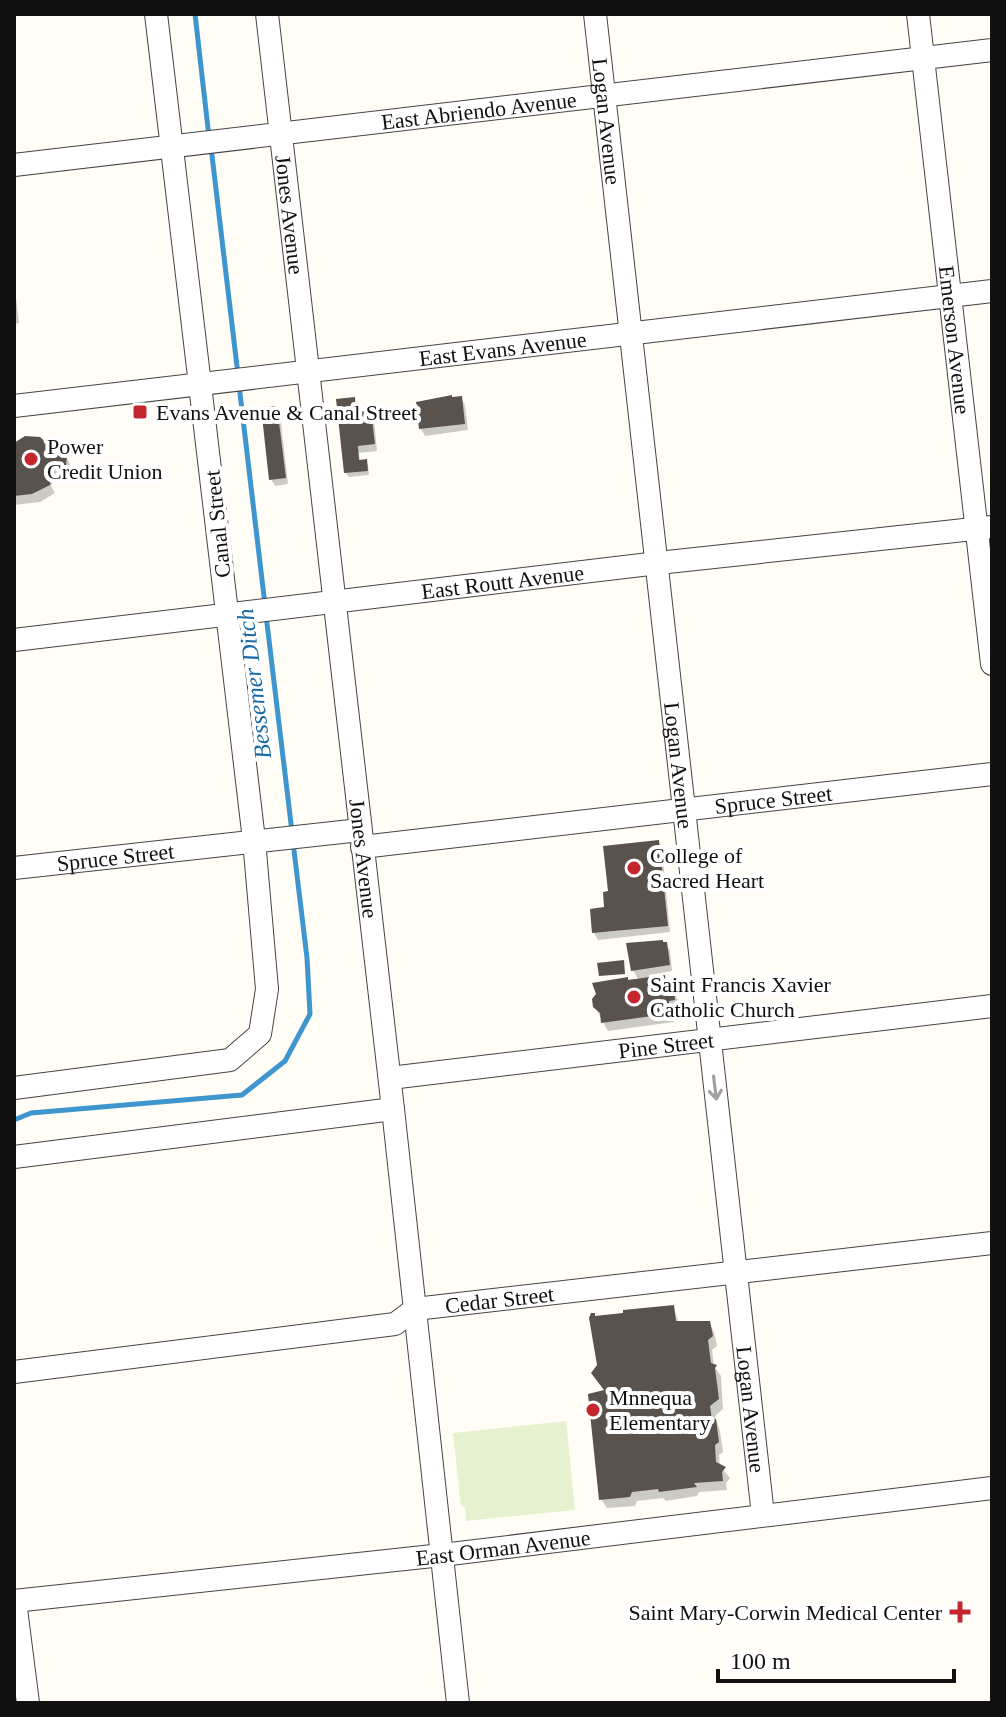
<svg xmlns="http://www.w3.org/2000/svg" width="1006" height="1717" viewBox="0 0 1006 1717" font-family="Georgia,serif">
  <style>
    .pitch { fill: #e6f2cf }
    .shadow { fill: #0003 }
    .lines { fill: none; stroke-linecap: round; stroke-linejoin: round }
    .stream { stroke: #3f96cf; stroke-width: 5 }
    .building { fill: #5a524d }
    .minor-casing { stroke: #444; stroke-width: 24 }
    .minor { stroke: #fff; stroke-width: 22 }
    .oneway { stroke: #a0a0a0 }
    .poi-dot { fill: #c4262e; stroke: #fff; stroke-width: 3 }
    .labels { text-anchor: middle; stroke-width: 8; stroke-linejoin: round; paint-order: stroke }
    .street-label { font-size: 22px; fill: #111; stroke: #fff }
    .poi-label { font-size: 22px; fill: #111; stroke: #fff; text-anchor: start }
    .water-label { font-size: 24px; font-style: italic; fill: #1768a6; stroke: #fff }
  </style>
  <rect width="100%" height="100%" fill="#fffdf5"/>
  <!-- pitch -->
  <path class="pitch" d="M566,1421l9,89 -109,11 -1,-14h-4l-8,-74z"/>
  <!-- shadow -->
  <g class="shadow">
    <path d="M14,280l5,43 -5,1z"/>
    <path d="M461,398l4,7 3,25 -43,6 -4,-7 -3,-25z"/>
    <path d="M353,399l5,15 12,-2 4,7 3,32 -18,2 1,8h5l3,4 1,10 -20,2 -3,-4z"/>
    <path d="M276,408l4,6 8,70 -13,2 -4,-7z"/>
    <path d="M14,445l52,12 5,9 -1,9 -12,-1 -7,12 4,7 -15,9 -26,3z"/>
    <path d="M658,842l4,7 8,83 -72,8 -4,-7 -2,-23 14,-1z"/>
    <path d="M666,944l4,7 2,20 -23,4v3l15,-1 14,23 1,9 -6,1 1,12 -66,9 -13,-24 7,-25 36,-3 -5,-9z"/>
    <path d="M673,1307l6,16h30l5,9 3,14 -5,4 2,16 7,10 2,33 -8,7 5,15 3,21 -4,3 1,11 10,12 -4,5 1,7 -28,2 -2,4 -31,5 -3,-3 -26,3 -2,5 -28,2 -6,-9 5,-108 -7,-26 -4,-47z"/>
  </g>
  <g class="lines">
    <!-- stream -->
    <g class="stream">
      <path d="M195,14l14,123"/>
      <path d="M211,147l27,228"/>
      <path d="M239,385l26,220"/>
      <path d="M266,615l26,217"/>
      <path d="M14,1120l17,-7 211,-18 43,-34 25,-47 -3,-56 -14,-116"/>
    </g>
  </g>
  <!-- building -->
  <g class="building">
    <path d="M452,395v2l10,-1 3,28 -46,5 -3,-27z"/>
    <path d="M355,397l1,15 15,-2 4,34 -17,2 1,14 8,-1 1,12 -24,2 -8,-74z"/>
    <path d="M277,406l9,72 -17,2 -8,-73z"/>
    <path d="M25,436l15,1 11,10 3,7 13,1 -1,11 -13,-1 -6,10 4,5 -1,5 -18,9 -18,2v-53z"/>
    <path d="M659,840l9,86 -76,7 -2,-24 14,-2 -1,-15 5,-1 -5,-45z"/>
    <path d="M663,940v2h4l3,23 -39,6 -5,-28z"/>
    <path d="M624,960l1,14 -26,2 -2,-13z"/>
    <path d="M665,975l2,14 7,-1 1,12 -6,1 1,11 -3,2 -66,9 -1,-10 -7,-6 -1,-8 4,-5 -4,-11 36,-6v3z"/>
    <path d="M674,1305l2,16h34l3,15 -5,4 3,23 6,2 -2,3 4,31 -9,7 2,14 4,-1 3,23 -4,3 1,17 10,5 -4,5 1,9 -29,2 3,4 -38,5 -1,-3 -26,3 -2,5 -31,3 -11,-106 16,-4 -13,-17 6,-8 -8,-47 2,-5h4v3l28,-3v-3z"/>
  </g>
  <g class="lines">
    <defs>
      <g id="minor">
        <path id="s1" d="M267,14l126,1095 65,594"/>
        <path id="s2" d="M595,14l168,1501"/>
        <path id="s3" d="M918,14l74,650"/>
        <path id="s4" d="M14,165l978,-115"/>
        <path id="s5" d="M14,406l978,-115"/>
        <path id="s6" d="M14,640l644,-77 334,-36"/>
        <path id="s7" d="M362,847l630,-73"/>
        <path id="s8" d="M14,868l346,-38"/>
        <path id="s9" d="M390,1078l602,-72"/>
        <path d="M14,1088l216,-28 30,-26 7,-45 -13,-149 -98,-826"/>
        <path d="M14,1157l379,-48"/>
        <path id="s10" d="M14,1372l381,-48 20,-15 577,-66"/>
        <path id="s11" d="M14,1601l428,-46 550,-67"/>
        <path d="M15,1601l13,102"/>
      </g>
    </defs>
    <!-- minor casing -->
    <use href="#minor" class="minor-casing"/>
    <!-- minor -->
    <use href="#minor" class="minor"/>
  </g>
  <!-- one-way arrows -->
  <defs><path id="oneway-shaft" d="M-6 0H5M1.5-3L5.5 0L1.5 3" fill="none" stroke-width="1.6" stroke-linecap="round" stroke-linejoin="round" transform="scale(2)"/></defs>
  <use class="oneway" href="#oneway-shaft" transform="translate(715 1088) rotate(83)"/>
  <!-- markers -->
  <g class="poi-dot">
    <rect x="132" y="404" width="16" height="16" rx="4"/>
    <circle cx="31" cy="459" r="8"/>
    <circle cx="634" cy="868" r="8"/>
    <circle cx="634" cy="997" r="8"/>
    <circle cx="593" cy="1410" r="8"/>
    <path d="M956 1600h8v8h8v8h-8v8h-8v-8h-8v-8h8z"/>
  </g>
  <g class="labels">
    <!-- street labels -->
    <g class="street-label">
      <text dy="8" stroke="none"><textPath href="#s4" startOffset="468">East Abriendo Avenue</textPath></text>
      <text dy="8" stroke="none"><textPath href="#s2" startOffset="108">Logan Avenue</textPath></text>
      <text dy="8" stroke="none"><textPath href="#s1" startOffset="202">Jones Avenue</textPath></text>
      <text dy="8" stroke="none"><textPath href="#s3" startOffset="328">Emerson Avenue</textPath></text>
      <text dy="8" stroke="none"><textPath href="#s5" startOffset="492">East Evans Avenue</textPath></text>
      <text transform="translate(217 524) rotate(-96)" y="8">Canal Street</text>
      <text dy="8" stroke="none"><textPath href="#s6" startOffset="492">East Routt Avenue</textPath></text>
      <text dy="8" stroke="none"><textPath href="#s2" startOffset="756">Logan Avenue</textPath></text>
      <text dy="8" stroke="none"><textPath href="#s7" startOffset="414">Spruce Street</textPath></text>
      <text dy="8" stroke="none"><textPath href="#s8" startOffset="102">Spruce Street</textPath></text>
      <text dy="8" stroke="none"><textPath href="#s1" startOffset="850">Jones Avenue</textPath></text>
      <text dy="8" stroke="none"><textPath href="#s9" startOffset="278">Pine Street</textPath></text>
      <text dy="8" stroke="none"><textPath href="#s10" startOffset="494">Cedar Street</textPath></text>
      <text dy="8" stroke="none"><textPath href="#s2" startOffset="1404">Logan Avenue</textPath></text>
      <text dy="8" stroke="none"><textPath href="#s11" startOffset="492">East Orman Avenue</textPath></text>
    </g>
    <!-- poi labels -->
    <g class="poi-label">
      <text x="156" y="420">Evans Avenue &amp; Canal Street</text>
      <text x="47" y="454">Power<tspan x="47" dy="25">Credit Union</tspan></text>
      <text x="650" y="863">College of<tspan x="650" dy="25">Sacred Heart</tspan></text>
      <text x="650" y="992">Saint Francis Xavier<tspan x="650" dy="25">Catholic Church</tspan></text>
      <text x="609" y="1405">Mnnequa<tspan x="609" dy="25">Elementary</tspan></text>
      <text x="942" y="1620" text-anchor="end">Saint Mary-Corwin Medical Center</text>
    </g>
    <!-- water labels -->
    <g class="water-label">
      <text transform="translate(254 684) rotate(-97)" y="8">Bessemer Ditch</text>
    </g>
  </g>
  <!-- border -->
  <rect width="1006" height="1717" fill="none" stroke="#111111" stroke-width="32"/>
  <!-- scale -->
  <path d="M718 1669v12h236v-12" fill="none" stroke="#111111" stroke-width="4"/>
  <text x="730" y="1669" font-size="24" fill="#111111" stroke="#ffffff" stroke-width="6" paint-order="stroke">100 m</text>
</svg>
